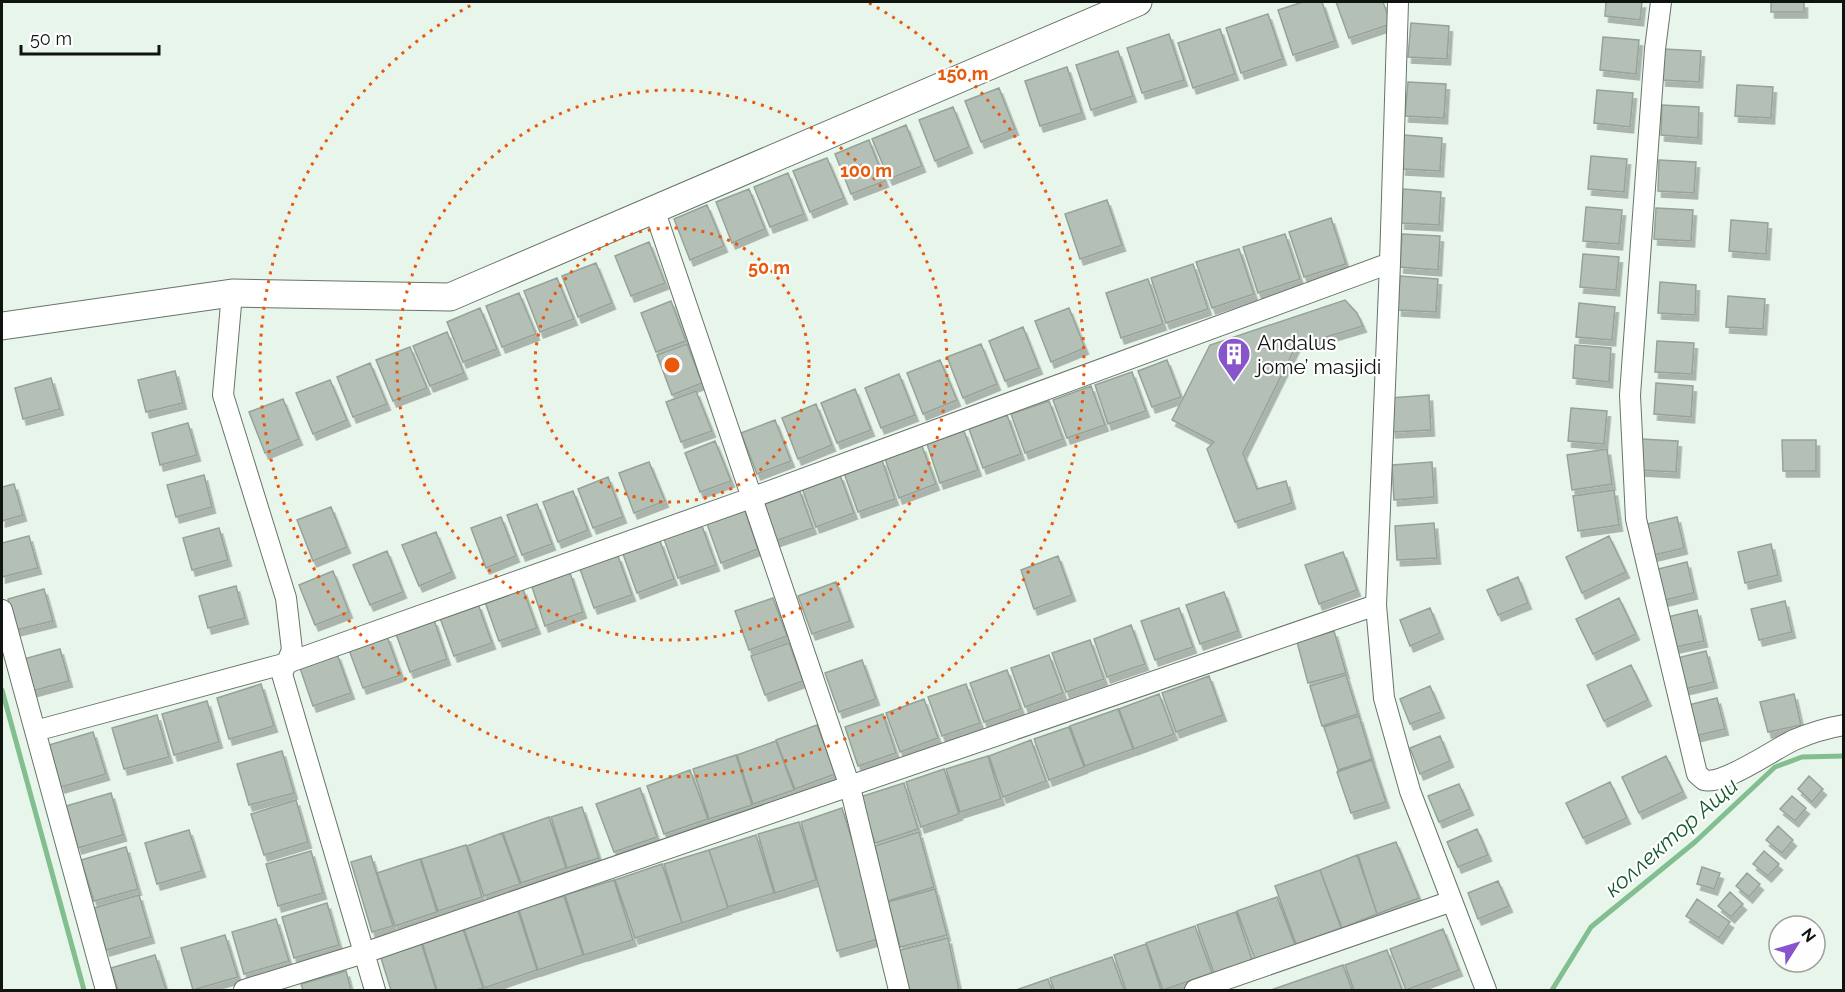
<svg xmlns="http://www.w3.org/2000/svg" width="1845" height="992" viewBox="0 0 1845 992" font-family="Raleway,sans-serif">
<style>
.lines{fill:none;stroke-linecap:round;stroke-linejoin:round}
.stream{stroke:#82be8f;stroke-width:5}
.building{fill:#b4c0b6;stroke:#96a398;stroke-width:1.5;filter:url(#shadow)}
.street-casing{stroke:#68746a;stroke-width:22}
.secondary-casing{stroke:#68746a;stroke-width:29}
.street{stroke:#fff;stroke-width:20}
.secondary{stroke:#fff;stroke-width:27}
.ring{fill:none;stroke:#e8590c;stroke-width:3;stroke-dasharray:3 6}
.labels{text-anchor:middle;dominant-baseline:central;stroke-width:4.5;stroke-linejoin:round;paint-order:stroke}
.poi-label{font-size:21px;fill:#101410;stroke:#fefefe;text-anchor:start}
.water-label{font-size:22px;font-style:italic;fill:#14572b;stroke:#fefefe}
.centre{fill:#e8590c;stroke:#fefefe;stroke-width:3}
.ring-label{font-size:18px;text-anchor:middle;font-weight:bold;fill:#e8590c;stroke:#fefefe;stroke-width:4.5;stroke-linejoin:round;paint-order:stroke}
</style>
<defs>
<filter id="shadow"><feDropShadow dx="3.5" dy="6" stdDeviation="0" flood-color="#0004"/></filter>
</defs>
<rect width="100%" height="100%" fill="#e8f5ea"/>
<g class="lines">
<path class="stream" d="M2,690l82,300
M1552,990l39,-63 104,-85 80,-75 27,-10 42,-1"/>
</g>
<path class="building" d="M1303,2h19l13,39 -42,14 -15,-45z
M1336,2h47l8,22 -42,14z
M1606,2h36l-2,18 -35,-4z
M1771,2h33v10h-33z
M1268,14l15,45 -42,14 -15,-45z
M1411,23l38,3 -2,33 -39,-2z
M1220,29l15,45 -42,14 -15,-45z
M1169,34l15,46 -42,13 -15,-45z
M1603,37l36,3 -3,34 -36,-4z
M1664,49l37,2 -2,31 -37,-2z
M1118,51l15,45 -42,14 -15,-45z
M1067,67l15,46 -42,13 -15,-45z
M1408,82l38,2 -2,34 -39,-2z
M1737,85l36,2 -2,31 -36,-2z
M999,88l16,41 -34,13 -16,-41z
M1597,90l36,3 -3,34 -36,-4z
M1662,105l37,2 -1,31 -37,-3z
M953,107l16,40 -34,14 -16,-41z
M906,125l16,41 -33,13 -17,-40z
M1404,135l38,3 -2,33 -38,-2z
M869,140l16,41 -34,13 -16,-40z
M1591,156l36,3 -3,33 -36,-3z
M827,158l17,40 -34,14 -17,-41z
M1659,160l37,2 -2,31 -36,-2z
M788,173l16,41 -34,13 -16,-40z
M749,189l16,40 -33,14 -16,-41z
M1403,189l38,3 -2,33 -38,-2z
M1107,200l15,45 -42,14 -15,-45z
M707,205l17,41 -34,14 -16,-41z
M1586,207l36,3 -3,34 -36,-3z
M1656,208l37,2 -2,31 -37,-2z
M1331,218l15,46 -42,13 -15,-45z
M1731,220l37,3 -2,31 -37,-3z
M1285,234l15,45 -42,14 -15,-46z
M1402,234l38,2 -2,34 -38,-3z
M649,242l16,41 -34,13 -16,-40z
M1239,249l15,45 -42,14 -16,-46z
M1583,254l36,3 -3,33 -36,-3z
M596,263l16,40 -34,14 -16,-41z
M1193,264l15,45 -42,14 -15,-45z
M1400,276l38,3 -2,33 -38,-2z
M557,278l17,41 -34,13 -16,-41z
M1148,279l15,45 -42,14 -15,-45z
M1660,282l36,3 -1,30 -37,-2z
M519,293l17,41 -34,13 -16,-41z
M1728,296l37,3 -2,30 -37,-2z
M1345,300l12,13 6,13 -67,20 -53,107 14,36 29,-8 6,22 -57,19 -28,-73 7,-7 -42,-22 38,-75z
M671,301l15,40 -30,11 -15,-39z
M1579,303l36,4 -3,33 -36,-3z
M480,308l17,41 -34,13 -16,-40z
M1069,308l16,40 -34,14 -16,-41z
M1023,327l16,41 -34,13 -16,-40z
M447,332l17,41 -34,13 -17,-40z
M1657,341l37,2 -2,31 -37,-2z
M687,344l15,39 -30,12 -15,-40z
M981,344l16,40 -34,14 -16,-41z
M1575,345l36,3 -2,34 -36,-4z
M410,347l17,41 -34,13 -17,-41z
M940,360l17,40 -34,14 -16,-41z
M1167,360l14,37 -29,10 -14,-36z
M370,363l17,41 -34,13 -16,-40z
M175,371l8,32 -37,9 -8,-32z
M1132,372l14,39 -38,13 -13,-39z
M899,374l16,41 -34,13 -16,-40z
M51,378l9,31 -37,10 -8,-31z
M330,380l17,40 -34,14 -17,-41z
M1656,383l37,3 -2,31 -37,-3z
M1091,386l14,39 -38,13 -14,-38z
M855,389l16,41 -34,13 -16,-40z
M696,391l16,40 -31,11 -15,-40z
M1429,395l2,35 -39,2 -2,-34z
M283,399l16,40 -34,14 -16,-41z
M1049,401l14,38 -38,14 -14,-39z
M816,404l16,41 -34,14 -16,-41z
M1571,408l36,3 -3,33 -36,-3z
M1007,415l14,39 -38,14 -14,-39z
M775,420l16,41 -34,13 -16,-41z
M188,423l9,32 -37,10 -8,-32z
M964,431l14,39 -38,13 -13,-39z
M1641,439l37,2 -2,31 -37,-2z
M1782,440h34v31h-33z
M715,441l16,40 -31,11 -15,-39z
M922,446l14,38 -37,14 -14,-39z
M1607,449l5,35 -40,6 -5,-35z
M882,460l13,39 -37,13 -14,-39z
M649,462l16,39 -31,12 -15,-40z
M1432,462l2,35 -40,3 -2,-35z
M204,475l8,32 -36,10 -9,-32z
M840,475l14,38 -38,14 -14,-39z
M608,477l15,40 -30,11 -15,-39z
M14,484l9,31 -21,6v-34z
M799,489l14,39 -38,13 -14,-39z
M1614,490l5,35 -41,6 -5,-35z
M573,491l15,39 -30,12 -15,-40z
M537,504l15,40 -30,11 -15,-40z
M331,507l16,40 -34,14 -16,-41z
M745,511l13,38 -37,14 -14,-39z
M501,517l15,39 -30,12 -15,-40z
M1677,517l7,31 -34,8 -7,-31z
M1434,523l3,35 -40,2 -2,-34z
M702,526l14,39 -38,13 -14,-39z
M219,528l9,32 -36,10 -9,-32z
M436,532l16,40 -33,14 -17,-41z
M29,536l9,32 -36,9v-34z
M1609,536l17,36 -44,21 -16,-36z
M660,541l14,38 -37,14 -14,-39z
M1771,544l7,31 -33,8 -7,-31z
M387,551l16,41 -33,13 -17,-40z
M1343,552l14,38 -38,14 -14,-39z
M618,556l14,39 -38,13 -14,-39z
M1058,556l14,39 -38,14 -13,-39z
M1687,562l7,31 -33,8 -7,-31z
M333,571l16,41 -34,13 -16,-40z
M570,573l13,39 -38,14 -13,-39z
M1518,577l10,26 -30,12 -11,-25z
M836,582l14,39 -38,13 -14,-38z
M236,586l9,32 -37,10 -9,-32z
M44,589l9,32 -37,9 -8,-31z
M523,589l14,39 -38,13 -14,-39z
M1224,592l14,39 -38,13 -14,-39z
M773,598l14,38 -38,14 -14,-39z
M1619,598l17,36 -43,20 -17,-35z
M1785,601l7,31 -33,8 -8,-31z
M478,604l14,39 -38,13 -14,-38z
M1179,608l14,39 -38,13 -14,-39z
M1430,608l10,25 -30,13 -10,-26z
M1697,610l7,31 -33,7 -8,-30z
M434,620l13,39 -37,13 -14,-38z
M1131,625l14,39 -38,13 -13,-38z
M1334,631l12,42 -38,10 -11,-41z
M387,636l14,39 -38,13 -14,-38z
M1090,640l14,39 -38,13 -14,-39z
M789,643l14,38 -38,14 -14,-39z
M60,649l9,32 -37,10 -8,-32z
M1706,651l8,31 -34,8 -7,-31z
M337,654l14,39 -38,13 -13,-38z
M1049,655l14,38 -38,14 -14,-39z
M862,660l14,39 -37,13 -14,-39z
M1631,665l17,35 -44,21 -17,-36z
M1007,670l14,39 -37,13 -14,-39z
M1346,675l12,39 -36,12 -12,-40z
M1209,676l14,39 -47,17 -14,-39z
M261,684l13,42 -45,13 -12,-41z
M966,684l14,39 -38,13 -14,-39z
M1430,686l11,26 -31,12 -10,-25z
M1159,694l15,40 -40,15 -15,-40z
M1794,694l7,31 -33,7 -8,-30z
M1717,698l8,31 -34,8 -7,-31z
M924,699l14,39 -38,14 -14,-39z
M207,701l12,41 -45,13 -12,-41z
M1118,709l15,40 -48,17 -15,-40z
M883,714l13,39 -38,13 -13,-39z
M157,715l12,42 -45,12 -12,-41z
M1359,716l13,43 -34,11 -14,-43z
M817,725l18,49 -40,15 -19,-49z
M1069,727l15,40 -35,13 -15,-41z
M93,732l13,42 -45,13 -12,-42z
M1440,736l10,25 -30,13 -10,-26z
M1031,740l15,41 -43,16 -14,-41z
M776,741l18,49 -41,14 -16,-49z
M282,751l12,42 -45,12 -12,-41z
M736,755l16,50 -43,14 -16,-50z
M988,756l13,43 -41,13 -14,-43z
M1666,756l17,36 -44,21 -17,-36z
M1372,760l14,42 -35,11 -14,-41z
M944,769l15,45 -38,13 -15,-45z
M690,770l18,49 -44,15 -17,-48z
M1809,776l14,13 -11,13 -14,-13z
M1610,782l17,36 -44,20 -17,-35z
M904,783l14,46 -43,14 -15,-46z
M1459,784l11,25 -31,13 -11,-26z
M640,788l17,49 -43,15 -18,-48z
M111,793l12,42 -45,13 -12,-42z
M1792,796l14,12 -11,13 -15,-12z
M296,800l12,42 -44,13 -13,-41z
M582,807l17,51 -32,10 -16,-51z
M842,808l40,130 -45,13 -36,-129z
M549,817l17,51 -45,15 -18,-50z
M799,822l17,58 -41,13 -17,-59z
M1778,826l15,14 -11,13 -16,-13z
M1477,829l11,26 -30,12 -11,-25z
M189,830l13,41 -45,13 -12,-41z
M919,832l15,55 -47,14 -12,-55z
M502,833l18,51 -36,12 -17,-50z
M756,835l18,58 -46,14 -19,-57z
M1396,842l23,56 -42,16 -19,-59z
M466,845l16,52 -44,14 -17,-52z
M126,847l12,42 -44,12 -13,-41z
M709,850l19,58 -46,15 -18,-59z
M311,851l12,42 -45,13 -12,-42z
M1764,851l15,13 -11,12 -15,-12z
M1357,855l20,59 -35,14 -22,-58z
M371,856l22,70 -21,6 -21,-70z
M420,859l17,53 -42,14 -18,-53z
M662,864l20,59 -47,15 -20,-58z
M1702,867l18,6 -6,16 -17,-5z
M1320,870l21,58 -45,16 -21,-58z
M1747,873l13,11 -11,13 -13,-11z
M614,880l19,60 -49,15 -19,-60z
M1498,881l11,25 -31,13 -10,-26z
M935,889l12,46 -47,12 -12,-45z
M1730,892l13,12 -12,13 -13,-11z
M139,895l12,42 -45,13 -12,-42z
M564,896l19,59 -45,15 -19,-60z
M1277,897l18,48 -40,14 -18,-48z
M1697,899l33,23 -11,16 -33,-22z
M327,903l12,42 -45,13 -12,-41z
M518,911l19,59 -53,18 -20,-59z
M1236,912l16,48 -38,13 -17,-48z
M276,919l13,42 -45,13 -12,-42z
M1195,926l17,47 -49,17 -17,-47z
M463,929l20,59 -7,2h-39l-15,-48z
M1443,929l16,41 -53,20 -16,-41z
M225,935l13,42 -45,13 -12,-42z
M948,938l11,52h-55l-7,-39z
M421,942l15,48h-45l-11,-35z
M1146,944l15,46h-35l-12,-35z
M1387,950l15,40h-48l-9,-25z
M155,955l11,35h-48l-7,-22z
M1112,957l12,33h-70l-4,-12z
M1343,965l9,25h-81z
M346,971l5,19h-48l-2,-6z
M1048,979l4,11h-36z"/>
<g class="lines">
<g class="street-casing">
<path id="street" d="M1398,2l-8,261 -14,342 8,93 26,93 76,199
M1661,2l-6,47 -25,346 6,124 61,255c1,1 6,5 7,6 19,6 72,-32 90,-40 16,-7 32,-12 50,-15
M654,209l196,578 49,203
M232,293l-9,102 63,203 6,52 -10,24 93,316
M2,610l104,380
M35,731l252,-68 464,-165 639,-235
M244,990l120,-37 1012,-348
M1195,990l257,-89"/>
</g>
<g class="secondary-casing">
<path id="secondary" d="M2,326l230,-33 218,4 688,-295"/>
</g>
<use href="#street" class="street"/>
<use href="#secondary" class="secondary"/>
</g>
<g class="ring">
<circle cx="672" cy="365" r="137"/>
<circle cx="672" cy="365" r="275"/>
<path d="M869 3A412 412 0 1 1 475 3"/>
</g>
<defs>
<g id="building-pin" transform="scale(1.725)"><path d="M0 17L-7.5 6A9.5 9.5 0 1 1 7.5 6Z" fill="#8754cc" stroke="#fefefe"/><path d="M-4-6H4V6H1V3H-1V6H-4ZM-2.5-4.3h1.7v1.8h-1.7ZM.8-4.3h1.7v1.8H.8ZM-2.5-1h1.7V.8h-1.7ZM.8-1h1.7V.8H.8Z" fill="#fff"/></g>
</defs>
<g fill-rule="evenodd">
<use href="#building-pin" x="1234" y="354"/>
</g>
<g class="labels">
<g class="poi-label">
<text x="1257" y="342">Andalus<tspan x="1257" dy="24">jome’ masjidi</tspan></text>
</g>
<g class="water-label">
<text transform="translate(1671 837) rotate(-41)">коллектор Ащи</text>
</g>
</g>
<circle cx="672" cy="365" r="9" class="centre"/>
<g class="ring-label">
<text x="963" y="80">150 m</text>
<text x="866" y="177">100 m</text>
<text x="769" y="274">50 m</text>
</g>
<rect width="1845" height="992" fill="none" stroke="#101410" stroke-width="6"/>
<g transform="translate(1797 944) rotate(53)"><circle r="28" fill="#fefefe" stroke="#9fa09f" stroke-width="1.5"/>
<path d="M0-4.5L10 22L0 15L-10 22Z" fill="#8754cc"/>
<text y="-9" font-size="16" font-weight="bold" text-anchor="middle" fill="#101410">N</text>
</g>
<path d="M21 45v9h138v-9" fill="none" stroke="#101410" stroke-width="3"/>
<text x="30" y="45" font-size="18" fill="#101410" stroke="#fefefe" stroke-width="4.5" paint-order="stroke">50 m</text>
</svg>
